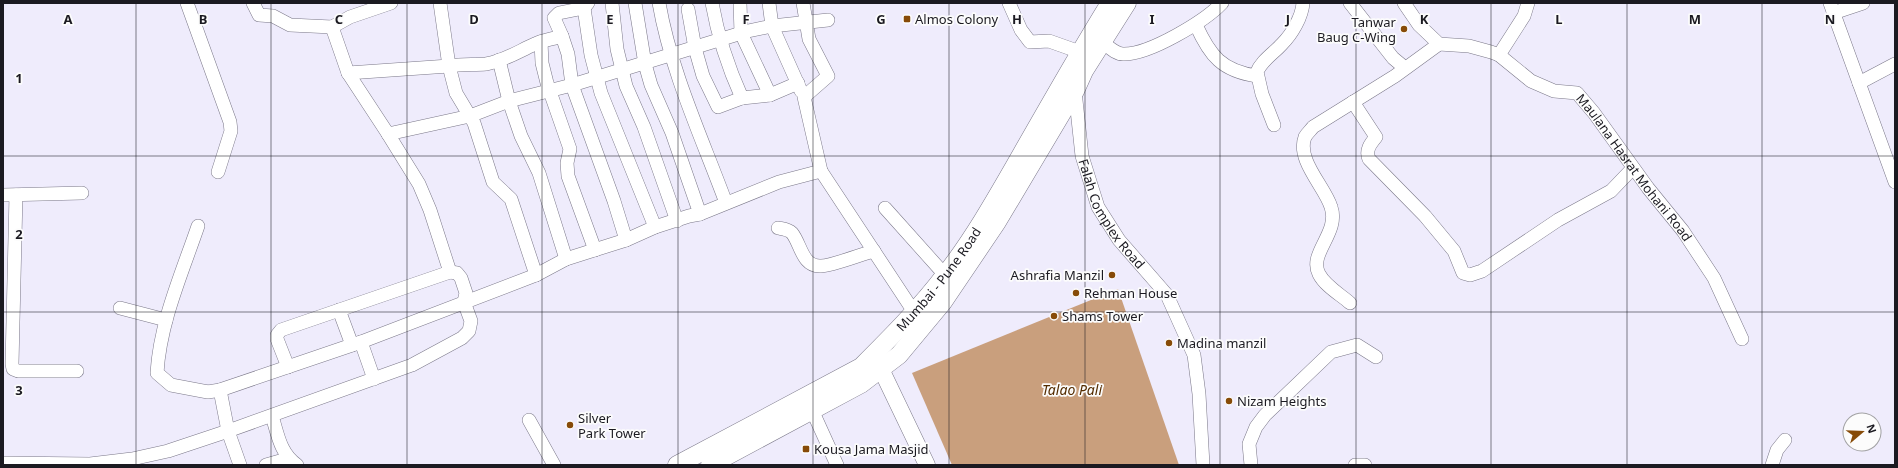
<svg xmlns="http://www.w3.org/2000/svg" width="1898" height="468" viewBox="0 0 1898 468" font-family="'Noto Sans',sans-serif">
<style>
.water{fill:#c99f7d}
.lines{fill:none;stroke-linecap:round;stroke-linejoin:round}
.minor-casing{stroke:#7b7889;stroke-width:14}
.tertiary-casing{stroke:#7b7889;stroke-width:17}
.secondary-casing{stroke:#7b7889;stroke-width:19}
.minor{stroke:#fff;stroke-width:13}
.tertiary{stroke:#fff;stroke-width:16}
.secondary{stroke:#fff;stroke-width:18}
.grid{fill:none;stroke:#1b1a21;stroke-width:1;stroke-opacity:0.55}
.poi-dot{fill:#874b08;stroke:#fcfcfc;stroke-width:1.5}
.labels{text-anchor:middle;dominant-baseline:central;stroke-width:3.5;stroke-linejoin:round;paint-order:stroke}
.poi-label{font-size:13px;fill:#1b1a21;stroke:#fcfcfc;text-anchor:start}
.street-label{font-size:13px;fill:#1b1a21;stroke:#fcfcfc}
.water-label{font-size:14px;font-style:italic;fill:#542c00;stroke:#fcfcfc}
.grid-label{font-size:13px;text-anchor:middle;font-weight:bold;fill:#1b1a21;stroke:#fcfcfc;stroke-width:3.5;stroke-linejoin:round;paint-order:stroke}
</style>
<rect width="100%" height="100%" fill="#efecfc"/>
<path class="water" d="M1118,289l61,176h-227l-40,-92z"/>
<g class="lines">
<g class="minor-casing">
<g id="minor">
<path d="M187,3l43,119 1,9 -13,41"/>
<path d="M253,3l6,12 14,1 17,9 42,2"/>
<path d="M391,3l-41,14 -18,10 16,46 40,61 82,-18 39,-15 63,-16 176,-54 24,-5 56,-6"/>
<path d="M440,3l9,63 7,27 18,30 19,59 18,17 25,76"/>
<path d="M612,3l5,46 9,37 18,41 33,94"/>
<path d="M635,3l10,61 6,21 21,48 28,81"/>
<path d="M659,3c12,69 43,135 67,200"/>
<path d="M712,3c6,34 16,64 30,95"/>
<path d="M740,3l1,30 29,62"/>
<path d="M769,3l3,23 29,65"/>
<path d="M803,3l6,36 19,37 -24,21 17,74"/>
<path d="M1009,3l12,27 9,12 19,-1 31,11"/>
<path d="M1350,3l43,55 12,10"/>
<path id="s1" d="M1404,3l15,22 20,19 30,2 22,6 8,3 32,26 23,10 23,2 17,20 54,75 35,43 31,47 28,61"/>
<path d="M1830,3l65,179"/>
<path d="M584,8l7,47 10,38 54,134"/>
<path d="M688,9l7,39 8,28 15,31 24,-9 28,-3 28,-12"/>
<path d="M1833,13l30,-10"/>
<path d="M1196,25c14,31 26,46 61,51"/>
<path d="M562,36l6,18 4,31 42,116 12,39"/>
<path d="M541,42l1,21 5,20 23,66 -3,14 1,13 27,74"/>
<path d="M1102,42c6,4 13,12 21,12 26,1 82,-33 99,-51"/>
<path d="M1499,55l25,-39 4,-13"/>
<path d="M499,60l10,41 12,35 18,37 27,86"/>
<path d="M348,73l101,-7c13,-2 25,-1 37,-2 18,-3 33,-13 49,-20 8,-4 18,-5 27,-8l-8,-18 5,-5 25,-5 4,-5"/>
<path d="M1859,83l36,-19"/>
<path id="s2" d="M1075,91l7,65 16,51 21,33 48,55 27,60 5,39 4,71"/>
<path d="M1353,102l23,35c-5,6 -11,13 -7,22l56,57 29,35 9,22 7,2 12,-4 76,-51 53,-29 22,-23"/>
<path d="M1274,125l-12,-31 -5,-22c4,-11 17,-19 25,-28 10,-10 20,-27 21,-41"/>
<path d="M3,195l79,-2"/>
<path d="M16,195l-4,169 1,5 5,2h59"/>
<path d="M885,208l60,67"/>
<path d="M198,226c-16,47 -38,96 -41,147l14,12 37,7 12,-2 141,-48 175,-67 30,-16 60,-19 29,-13 34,-11 11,-2 79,-32 42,-11 97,147"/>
<path d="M778,228c5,1 10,1 14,5 9,11 10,34 29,33 11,0 41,-12 53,-15"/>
<path d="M1350,303c-9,-8 -25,-17 -31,-29 -11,-21 21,-41 12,-67 -6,-20 -35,-47 -26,-70 2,-4 6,-7 8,-10l82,-51 44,-32"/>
<path d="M120,308l46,12"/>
<path d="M339,310l13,35"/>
<path d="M361,342l13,37"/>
<path d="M288,367l-11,-28v-4l4,-5 169,-58 -20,-62 -11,-26 -31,-50"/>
<path d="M220,390l8,41 12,34"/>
<path d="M812,410l25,55"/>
<path d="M272,416c6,19 8,37 25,49"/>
<path d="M529,420l25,45"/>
<path d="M3,463l87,1 42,-5 36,-8 60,-20 184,-66 50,-27 7,-7 2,-10 -7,-19 2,-9 -5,-15 -4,-5 -7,-1"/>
<path d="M266,465l21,-6"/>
<path d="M1251,465l-2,-21 7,-17 9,-12 66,-63 26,-7 19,12"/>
<path d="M1355,465h10"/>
<path d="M1772,465l5,-15 8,-10"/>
</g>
</g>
<g class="tertiary-casing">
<path id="tertiary" d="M878,358l3,11 46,96"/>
</g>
<g class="secondary-casing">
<g id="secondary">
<path id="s3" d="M677,465l184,-98c29,-29 59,-59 84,-92 29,-37 53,-80 76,-120 29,-51 58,-102 89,-152"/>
<path d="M710,465l151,-81 38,-29 44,-53 54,-80 78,-131 9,-20 43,-68"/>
</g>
</g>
<use href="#minor" class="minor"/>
<use href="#tertiary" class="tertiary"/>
<use href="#secondary" class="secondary"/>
</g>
<path class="grid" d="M136,3v462M271,3v462M407,3v462M542,3v462M678,3v462M813,3v462M949,3v462M1085,3v462M1220,3v462M1356,3v462M1491,3v462M1627,3v462M1762,3v462M3,156h1892M3,312h1892"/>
<g class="poi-dot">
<rect x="903" y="15" width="8" height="8" rx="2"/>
<circle cx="1404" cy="29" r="4"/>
<circle cx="1112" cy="275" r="4"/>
<circle cx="1076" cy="293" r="4"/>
<circle cx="1054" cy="316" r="4"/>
<circle cx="1169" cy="343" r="4"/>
<circle cx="1229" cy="401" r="4"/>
<circle cx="570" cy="425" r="4"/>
<rect x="802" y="445" width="8" height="8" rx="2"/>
</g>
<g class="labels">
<g class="poi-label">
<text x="915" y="19">Almos Colony</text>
<text x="1396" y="22" text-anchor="end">Tanwar<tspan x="1396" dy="15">Baug C-Wing</tspan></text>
<text x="1104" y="275" text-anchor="end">Ashrafia Manzil</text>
<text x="1084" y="293">Rehman House</text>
<text x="1062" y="316">Shams Tower</text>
<text x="1177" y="343">Madina manzil</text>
<text x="1237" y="401">Nizam Heights</text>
<text x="578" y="418">Silver<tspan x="578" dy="15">Park Tower</tspan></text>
<text x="814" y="449">Kousa Jama Masjid</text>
</g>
<g class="street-label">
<text stroke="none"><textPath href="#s1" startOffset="299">Maulana Hasrat Mohani Road</textPath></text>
<text stroke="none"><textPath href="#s2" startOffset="131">Falah Complex Road</textPath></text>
<text stroke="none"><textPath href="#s3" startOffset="326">Mumbai - Pune Road</textPath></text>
</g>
<g class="water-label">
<text x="1072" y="389">Talao Pali</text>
</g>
</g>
<g class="grid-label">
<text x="68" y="24">A</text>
<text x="203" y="24">B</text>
<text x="339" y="24">C</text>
<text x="474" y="24">D</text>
<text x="610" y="24">E</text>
<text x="746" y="24">F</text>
<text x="881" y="24">G</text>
<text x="1017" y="24">H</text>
<text x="1152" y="24">I</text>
<text x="1288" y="24">J</text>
<text x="1424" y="24">K</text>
<text x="1559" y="24">L</text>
<text x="1695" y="24">M</text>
<text x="1830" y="24">N</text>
<text x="19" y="83">1</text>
<text x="19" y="239">2</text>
<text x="19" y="395">3</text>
</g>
<rect width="1898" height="468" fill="none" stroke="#1b1a21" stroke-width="8"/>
<g transform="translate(1862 432) rotate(71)"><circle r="19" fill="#fcfcfc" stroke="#a2a2a4"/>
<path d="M0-3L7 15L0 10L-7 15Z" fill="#874b08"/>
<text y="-6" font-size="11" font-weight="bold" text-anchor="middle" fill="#1b1a21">N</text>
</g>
</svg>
